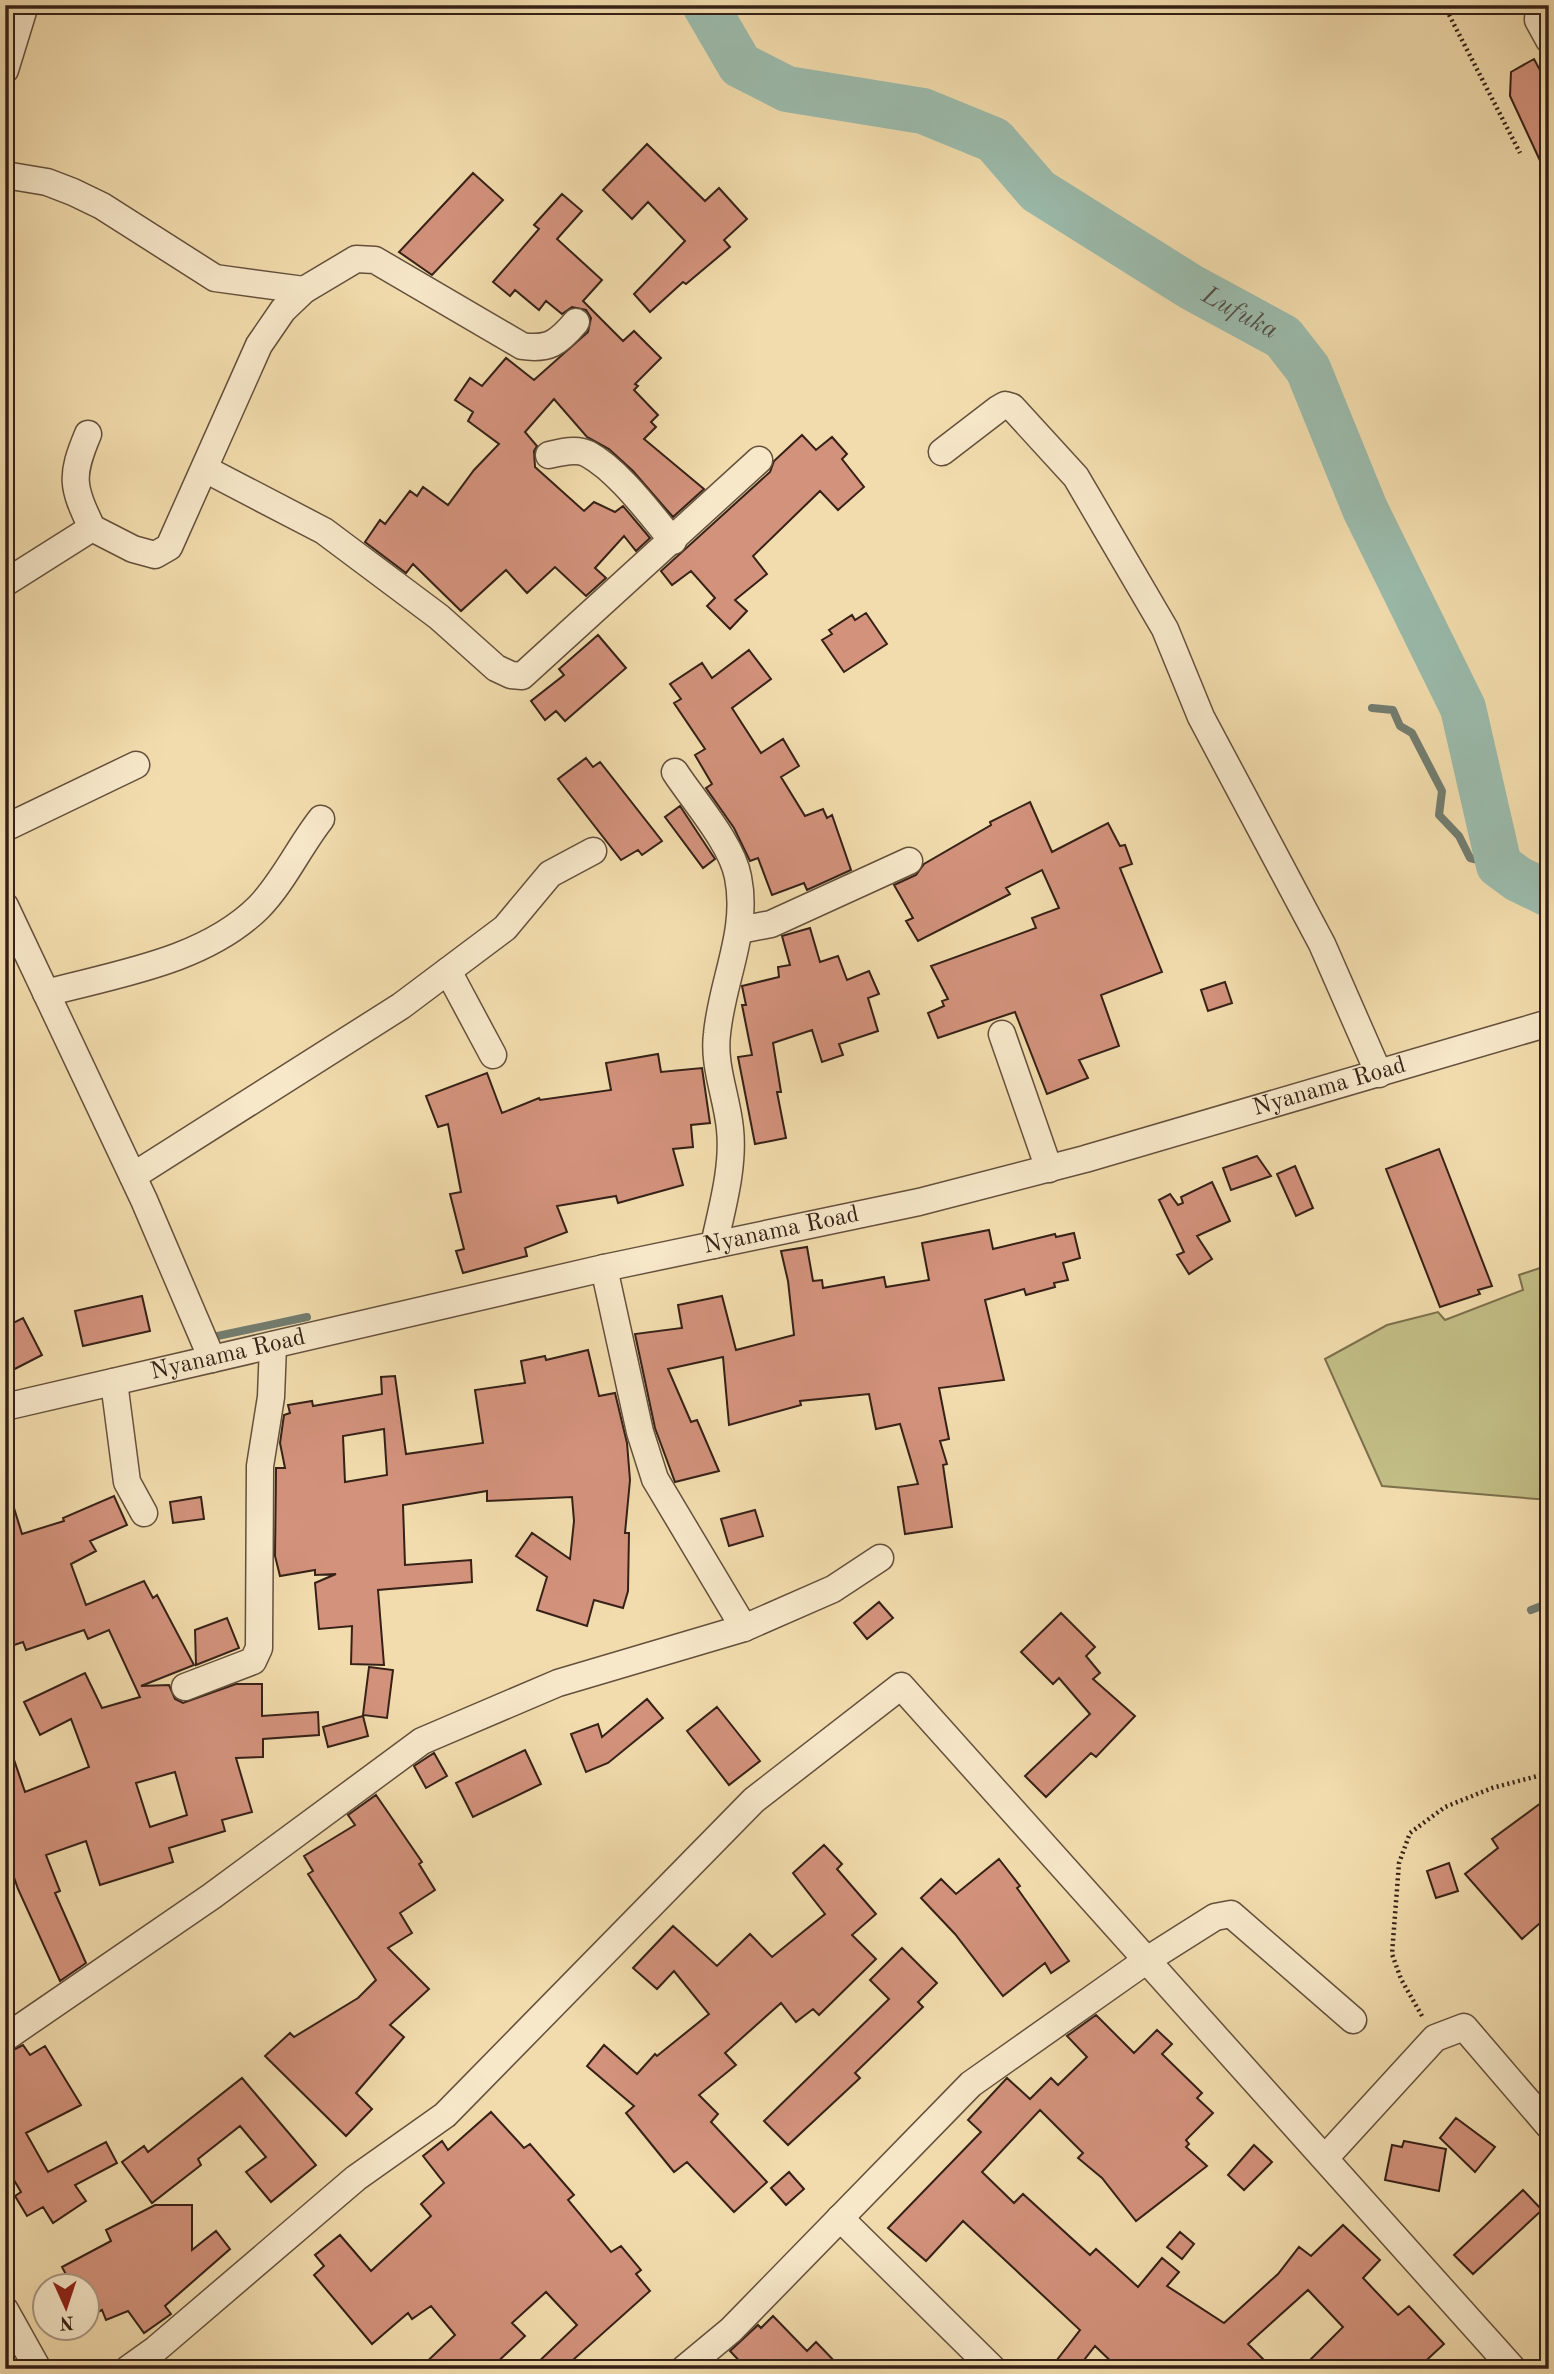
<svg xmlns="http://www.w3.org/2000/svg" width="1554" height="2374" viewBox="0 0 1554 2374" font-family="'Old Standard TT',serif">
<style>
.green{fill:#c2be85;stroke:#7c704e;stroke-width:2}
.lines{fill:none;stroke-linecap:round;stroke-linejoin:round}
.stream{stroke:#727d70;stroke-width:8}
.river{stroke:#9bbbac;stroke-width:46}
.building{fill:#d3927c;stroke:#352117;stroke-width:2;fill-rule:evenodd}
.minor-casing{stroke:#64503c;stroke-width:29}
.path{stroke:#352117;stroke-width:4.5;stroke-dasharray:2 3.5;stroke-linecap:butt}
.minor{stroke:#f7e8ca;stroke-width:26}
.labels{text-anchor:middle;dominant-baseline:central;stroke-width:5;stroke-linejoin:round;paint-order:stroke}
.street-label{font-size:24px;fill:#352117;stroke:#f7e8ca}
.water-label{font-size:26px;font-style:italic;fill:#544f44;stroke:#f7e8ca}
</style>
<rect width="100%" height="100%" fill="#f2dcad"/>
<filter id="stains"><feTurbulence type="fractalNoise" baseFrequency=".00286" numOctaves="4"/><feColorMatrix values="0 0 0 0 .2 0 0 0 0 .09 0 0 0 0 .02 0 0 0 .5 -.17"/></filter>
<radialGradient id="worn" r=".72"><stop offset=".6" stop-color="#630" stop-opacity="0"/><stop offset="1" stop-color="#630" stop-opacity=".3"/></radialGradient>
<path class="green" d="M1549,1265v235l-167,-14 -57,-127 62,-34 51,-13 7,8 78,-30 -4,-15z"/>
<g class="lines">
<path class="stream" d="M1372,708l21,2 7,16 12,7 30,58 -3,24 20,21 11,22 29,7
M208,1338l99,-21
M1531,1610l18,-7"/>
<path class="river" id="s1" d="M705,5l35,60 47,24 136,22 71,29 44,51 153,96 92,50 25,32 57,140 98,199 36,157 19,14 31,15"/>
</g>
<path class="building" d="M1534,59l8,15 7,-5v111l-39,-84 1,-24z
M647,144l58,57 14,-13 28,31 -23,21 6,7 -44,37 -3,-2 -33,30 -16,-18 51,-53 -37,-39 -16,17 -29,-29z
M473,173l30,27 -71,75 -33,-23z
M562,194l20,17 -25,28 45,41 -19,21 40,40 11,-10 27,27 -26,26 3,2 -4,4 24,25 -7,7 5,5 -12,12 60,50 -31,28 -40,-46 -24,-22 -22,-12 -33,-38 -29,33 12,14 -3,5 1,16 49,44 10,-9 21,10 8,-6 27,32 -14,13 -12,-15 -29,32 11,10 -20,18 -31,-29 -28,26 -21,-23 -45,41 -48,-47 -7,9 -41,-31 15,-22 5,4 25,-33 7,5 6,-9 25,18 26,-35 25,-26 -31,-23 5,-9 -18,-12 15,-22 12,8 24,-28 28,22 54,-48 3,-14 -5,-8 -14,-3 -10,7 -16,-13 -7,9 -24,-20 -5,6 -17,-14 46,-53 -5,-4z
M802,435l14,15 16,-13 15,17 -5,5 22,28 -26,23 -18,-19 -67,65 14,18 -32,26 12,11 -17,18 -23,-23 8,-8 -24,-27 -19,14 -11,-14 109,-99 4,-11z
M866,613l21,31 -43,28 -22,-32 10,-6 -3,-4 23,-15 3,5z
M598,635l28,33 -61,53 -9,-10 -11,9 -14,-19 33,-26 -5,-6z
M749,650l22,29 -39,29 29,45 22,-14 16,27 -18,11 24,39 18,-7 4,9 5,-3 19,55 -44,20 -3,-7 -32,12 -14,-37 -8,3 -16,-33 -28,-40 6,-4 -17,-29 10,-6 -31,-46 7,-4 -11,-15 32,-21 10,15z
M586,758l7,9 7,-5 62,79 -20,14 -4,-5 -17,10 -63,-81z
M1030,802l22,50 56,-29 12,23 5,-1 7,19 -12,4 42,104 -61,23 18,51 -40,14 9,18 -41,16 -32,-82 -77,26 -10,-25 16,-7 -2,-5 6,-2 -17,-33 105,-38 -4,-10 27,-10 -17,-38 -36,18 4,6 -92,47 -12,-20 7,-3 -19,-33 22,-10 8,-11 67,-39 -1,-3z
M680,806l35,53 -12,9 -38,-51z
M810,928l10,34 18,-6 9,24 22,-9 10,23 -11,4 10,33 -39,13 4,11 -21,7 -10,-32 -39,13 8,49h-4l9,46 -31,6 -17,-87 14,-2 -10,-50h4l-4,-19 37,-9 -1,-10 12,-2 -8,-29z
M1225,982l7,21 -24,8 -7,-21z
M658,1054l3,18 41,-4 8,55 -19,2 2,22 -20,2 10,36 -65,18 -2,-7 -59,10 10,26 -42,16 2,8 -64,17 -7,-22 8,-2 -14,-55 11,-2 -13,-68 -10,3 -12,-31 61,-23 15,40 37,-15 1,2 71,-10 -5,-27z
M1439,1149l53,137 -14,4 2,4 -40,13 -54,-138z
M1257,1156l14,20 -40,14 -8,-22z
M1295,1166l18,42 -17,8 -19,-42z
M1212,1182l18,39 -33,15 15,23 -23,15 -12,-19 7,-3 -25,-52 11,-6 8,11 5,-2 -2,-6z
M989,1230l4,19 62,-15 1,3 18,-4 6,25 -17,5 5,17 -14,3 1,4 -29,8 -2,-6 -39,11 19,80 -65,8 10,51 -9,2 7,23 -4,1 9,62 -47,7 -7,-47 20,-3 -18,-60 -24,5 -7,-35 -69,7 1,4 -72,20 -6,-68 -55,12 23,53 6,-2 22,51 -44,11 -20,-54 -20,-94 47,-6 -4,-23 44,-9 14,54 58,-15 -6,-54 -7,-30 26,-4 6,34 9,-1 1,8 61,-11 2,10 43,-7 -7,-37z
M142,1296l8,35 -67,15 -8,-35z
M23,1318l19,37 -37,19v-47z
M588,1350l11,46 16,-3 12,50 3,37 -5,53h4l-1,58 -5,17 -29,-8 -7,26 -50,-16 10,-33 -31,-21 16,-23 38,26 4,-38 -2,-24 -85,4v-10l-84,14 2,60 66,-5 1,22 -94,8 6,75 -33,-1 1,-38 -33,3 -4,-46 21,-9 -21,1v-5l-35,6 -5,-20 1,-88h9l-5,-25 4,-28 6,-2 -2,-8 24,-4 1,5 69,-12 -1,-17 14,-1 11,78 77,-11 -8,-53 50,-7 -4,-22 24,-5 1,4zM384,1429l3,46 -42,7 -2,-46z
M10,1495l12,39 42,-13 -1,-3 51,-22 13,29 -37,16 6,10 -25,13 15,41 58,-24 9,17 4,-3 37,70 -53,21 28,-1 6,14 8,4 53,-19h26v32l56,-4 1,23 -56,4v18l-27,1 16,54 -30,8 3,11 -56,17 4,14 -73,23 -14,-44 -40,14 14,36 -5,2 31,70 -26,18 -42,-92 -13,-38v-106h4l16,47 64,-25 -18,-48 -31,16 -16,-33 61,-29 17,35 38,-11 -31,-67 -21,9 -4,-9 -58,20 -3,-8 -18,6v-152zM175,1772l12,43 -37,12 -14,-44z
M201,1497l3,22 -31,4 -3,-21z
M755,1510l8,26 -34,10 -8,-27z
M879,1602l14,16 -26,21 -13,-16z
M1061,1613l34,34 -9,9 14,17 -7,6 42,37 -39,41 -5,-4 -45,44 -21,-21 65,-62 -31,-36 -6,6 -32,-32z
M227,1618l12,30 -43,17 -1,-35z
M369,1667l24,3 -6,48 -24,-3z
M647,1699l16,19 -55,45 -22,9 -15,-38 27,-10 4,13z
M717,1707l43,54 -31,24 -42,-54z
M363,1716l5,20 -40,11 -5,-20z
M525,1750l16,34 -68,33 -17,-34z
M434,1753l13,23 -21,12 -12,-22z
M376,1795l46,67 -3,2 16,26 -35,23 12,20 -24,15 41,41 -39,36 14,12 -48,56 16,16 -26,27 -81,-80 25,-23 4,4 64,-39 18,-18 -68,-106 5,-3 -9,-15 51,-31 -7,-10z
M1549,1797v118l-27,24 -57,-65 33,-26 -6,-9z
M824,1845l18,19 -5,5 39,45 -24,21 24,24 -57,56 -6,-6 -17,13 -15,-19 -56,50 11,12 -37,30 19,19 -7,8 56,60 -33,30 -47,-50 -13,10 -48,-59 8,-7 -47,-40 17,-21 33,29 18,-20 2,2 52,-42 -35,-43 -17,18 -24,-21 40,-42 44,40 33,-32 22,23 53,-43 -32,-41z
M999,1859l21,27 -3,2 52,73 -18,12 -6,-10 -42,33 -48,-62 -34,-36 20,-19 15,15z
M1449,1863l9,28 -22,7 -9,-27z
M902,1948l35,35 -19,19 5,5 -68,66 5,5 -72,67 -24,-24 125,-122 -19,-19z
M1096,2015l38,38 23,-23 15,14 -10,10 40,39 -5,5 16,15 -27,27 3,4 -3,3 21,19 -71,55 -34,-43 -24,-20 5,-5 -43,-43 -58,62 32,31 9,-9 67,61 6,-6 42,38 24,-29 17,14 -12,14 57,37 54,-49 21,-27 12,9 32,-31 37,35 -17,18 35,37 11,-9 35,38 -27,25h-116l42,-42 -35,-37 -60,54 25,25h-154l-24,-23 -18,23h-27l30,-39 -117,-109 -37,40 -38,-33 93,-96 -13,-12 39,-42 23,21 21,-21 7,7 29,-28 -20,-21z
M23,2045l7,10 15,-9 36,59 -55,28 22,39 58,-30 11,21 -42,22 11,16 -33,22 -10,-16 -16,9 -12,-20 6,-4 -16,-27v-111z
M242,2078l74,87 -45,37 -25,-30 20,-15 -26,-31 -42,33 3,6 -49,38 -30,-41 22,-16 4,6z
M491,2112l33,36 6,-4 44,51 -6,5 43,52 10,-6 20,24 -5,4 14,17 -76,68 9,10h-52l46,-44 -31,-33 -34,31 13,13 -35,33h-71l36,-34 -24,-29 -19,13 -4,-6 -36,31 -58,-69 10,-9 -9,-11 25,-20 31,36 60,-55 -10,-12 23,-21 -21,-27 19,-15 6,9z
M1456,2118l39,29 -20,25 -35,-34z
M1404,2141l42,8 -7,42 -54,-11 7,-35 10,2z
M1254,2145l18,17 -28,28 -16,-15z
M789,2172l15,17 -18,16 -15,-17z
M1523,2190l19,20 -69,64 -19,-19z
M155,2205h37v45l24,-19 14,18 -65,57 6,8 -27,19 -16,-22 -22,9 -4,-10 -14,7v-31h-16l-10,-19 49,-26 -5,-11z
M1180,2232l14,12 -12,15 -15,-12z
M773,2316l34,35 9,-9 26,27h-95l-17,-18 28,-26 3,3z"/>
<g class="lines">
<g class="minor-casing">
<g id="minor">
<path d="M1539,5l-1,15 11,20"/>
<path d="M5,70l20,-65"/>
<path d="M5,175l42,7 26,10 29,14 113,72 89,12"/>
<path d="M88,434c-18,43 -16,52 4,94l41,21 22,6 14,-8 90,-202 24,-35 21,-20 52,-31 19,1 147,86c27,4 36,-3 54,-24"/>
<path d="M942,452l56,-43 7,-4 7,2 64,70 89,152 36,88 121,227 57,130"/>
<path d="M549,455c12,-3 28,-7 39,-1 31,17 62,60 85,87"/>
<path d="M205,469l119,62 115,86 57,51 15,7 11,1 237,-216"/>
<path d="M5,583l87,-55"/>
<path d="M675,772c19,29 57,72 63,105 11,54 -16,103 -21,157 -4,32 10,63 13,95 4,38 -8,79 -16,116"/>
<path d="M5,828l131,-63"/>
<path d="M5,906l139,294 68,159"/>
<path d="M740,930l31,-6 138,-63"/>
<path d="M448,971l45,84"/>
<path d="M46,993c71,-19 159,-32 213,-86 25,-26 40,-60 62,-88"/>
<path d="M1002,1034l47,135"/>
<path d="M133,1176l268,-170 104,-78 45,-54 43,-23"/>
<path d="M604,1268l36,164 15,47 89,149"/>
<path d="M114,1382l13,100 17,31"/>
<path id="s2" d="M5,1407l599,-139 315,-66 166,-43 464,-136"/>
<path d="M185,1687l68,-26 6,-13 1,-182 11,-69 2,-52"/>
<path d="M5,2038l207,-142 210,-155 136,-58 186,-55 89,-39 47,-31"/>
<path d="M1326,2157l109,-119 29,-11 85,99"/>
<path d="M840,2218l153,151"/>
<path d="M5,2310l33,59"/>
<path d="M128,2369l28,-20 200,-171 89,-63 309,-315 147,-114 612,683"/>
<path d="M684,2369l47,-39 240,-246 176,-124 68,-43 16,-3 122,106"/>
</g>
</g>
<path class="path" d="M1444,5l76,148
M1422,2016l-21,-37 -9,-25 7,-91 11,-30 35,-26 47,-19 57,-15"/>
<use href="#minor" class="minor"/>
</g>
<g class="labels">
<g class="street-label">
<text stroke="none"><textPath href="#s2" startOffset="1363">Nyanama Road</textPath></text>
<text stroke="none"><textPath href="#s2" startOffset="796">Nyanama Road</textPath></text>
<text stroke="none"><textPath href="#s2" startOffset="229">Nyanama Road</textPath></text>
</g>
<g class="water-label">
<text stroke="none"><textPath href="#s1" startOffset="640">Lufuka</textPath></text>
</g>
</g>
<rect width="1554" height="2374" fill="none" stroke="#f2dcad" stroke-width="28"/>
<rect x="7" y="7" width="1540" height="2360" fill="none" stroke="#352117" stroke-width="3.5"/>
<rect x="14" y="14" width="1526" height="2346" fill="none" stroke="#352117" stroke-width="2"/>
<g transform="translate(66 2307) rotate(177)"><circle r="33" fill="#f7e8ca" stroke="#a99882" stroke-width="2"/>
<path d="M0-5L12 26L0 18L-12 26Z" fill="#8f2418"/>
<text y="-10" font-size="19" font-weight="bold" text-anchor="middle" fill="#352117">N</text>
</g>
<rect width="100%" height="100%" filter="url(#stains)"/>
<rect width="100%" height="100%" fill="url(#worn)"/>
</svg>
